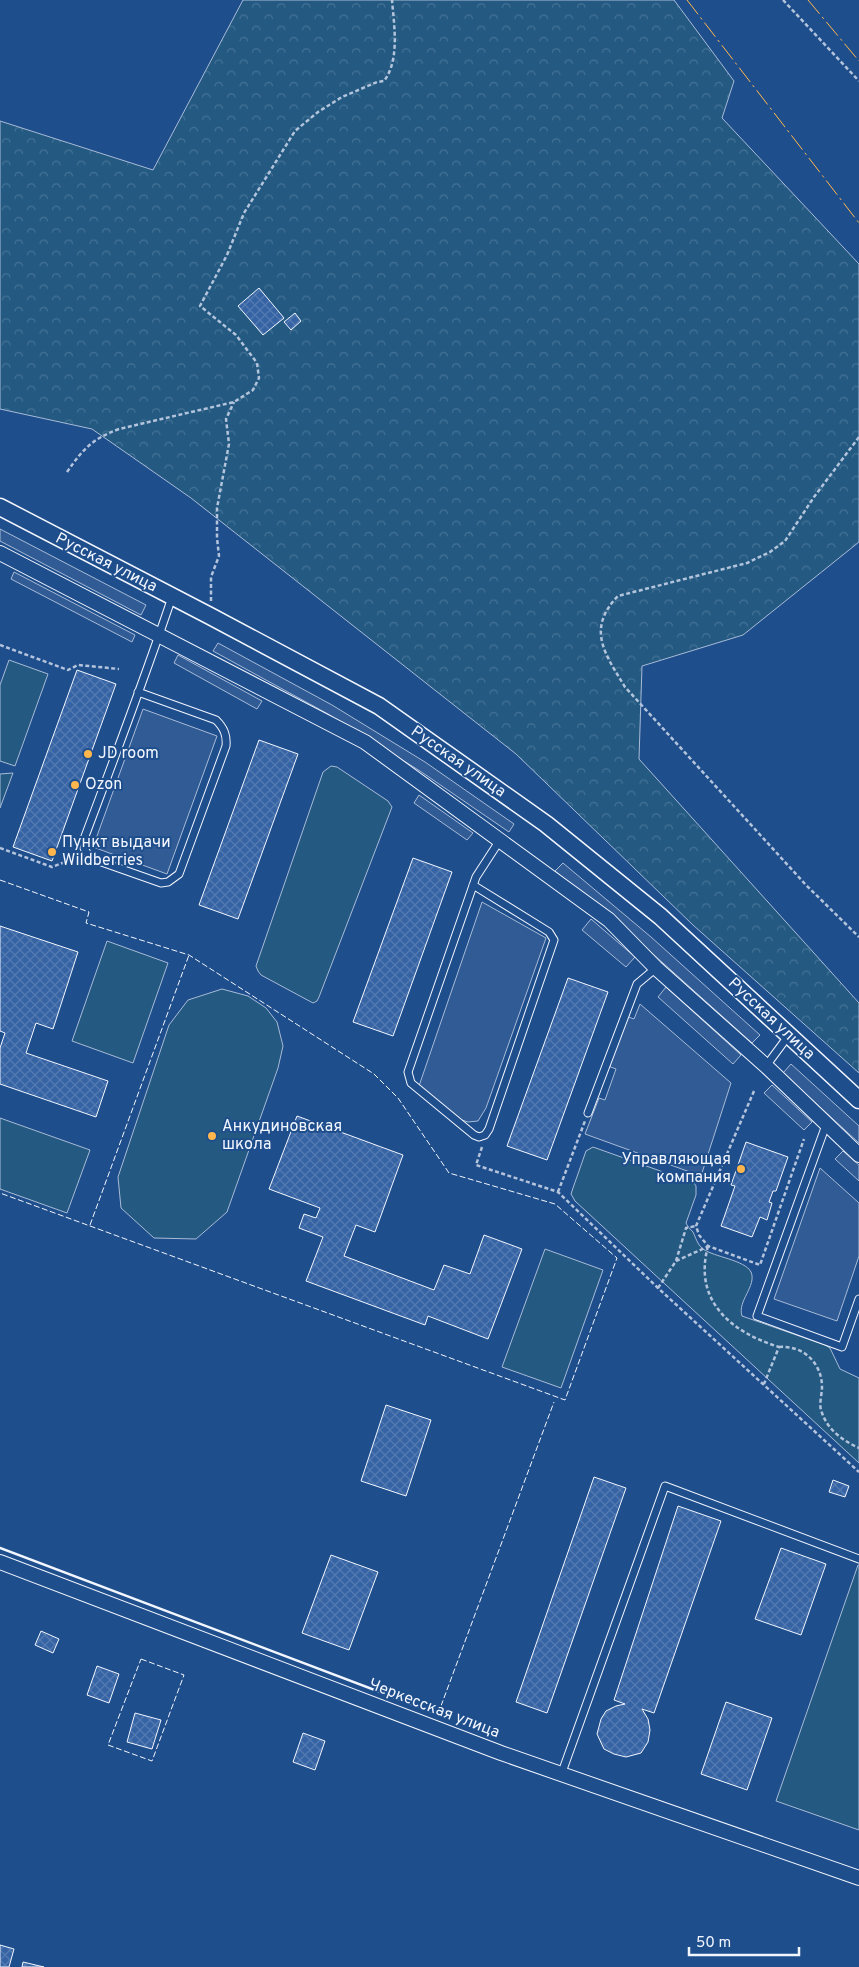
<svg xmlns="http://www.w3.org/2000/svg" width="859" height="1967" viewBox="0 0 859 1967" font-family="Overpass,sans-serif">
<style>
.forest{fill:url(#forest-crowns);stroke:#a8bbd7}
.park{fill:#245a82;stroke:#a8bbd7}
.parking{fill:#305b95;stroke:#a8bbd7}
.building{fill:url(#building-cross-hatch);stroke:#f2f6ff}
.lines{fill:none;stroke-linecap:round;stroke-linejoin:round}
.service-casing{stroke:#f2f6ff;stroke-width:9}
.minor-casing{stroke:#f2f6ff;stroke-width:16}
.tertiary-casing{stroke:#f2f6ff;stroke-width:19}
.path{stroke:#b3c4dc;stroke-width:2.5;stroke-dasharray:4 2.5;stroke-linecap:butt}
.service{stroke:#1f4e8c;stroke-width:7}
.minor{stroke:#1f4e8c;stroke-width:14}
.tertiary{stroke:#1f4e8c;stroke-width:16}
.fence{stroke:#f2f6ff;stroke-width:1;stroke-dasharray:6 2.5;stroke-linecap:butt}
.wall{stroke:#f2f6ff;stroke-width:2.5}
.power{stroke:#ffb74d;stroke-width:1;stroke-dasharray:18 4 2.5 4;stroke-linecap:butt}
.poi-dot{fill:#ffb74d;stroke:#1f4e8c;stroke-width:2}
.labels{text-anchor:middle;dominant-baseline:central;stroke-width:4;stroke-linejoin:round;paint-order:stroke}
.street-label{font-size:16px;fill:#f2f6ff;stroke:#1f4e8c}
.poi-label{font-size:16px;fill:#f2f6ff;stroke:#1f4e8c;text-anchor:start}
</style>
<defs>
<pattern id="forest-crowns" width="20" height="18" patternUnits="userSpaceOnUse" patternTransform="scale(1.25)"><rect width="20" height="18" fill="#245a82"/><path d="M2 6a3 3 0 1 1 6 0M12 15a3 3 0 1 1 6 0" fill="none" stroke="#447295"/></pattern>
<pattern id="building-cross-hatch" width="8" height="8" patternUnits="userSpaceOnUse" patternTransform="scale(1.25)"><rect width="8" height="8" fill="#3563a3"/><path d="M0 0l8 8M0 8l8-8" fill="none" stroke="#537ab1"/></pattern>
</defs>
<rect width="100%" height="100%" fill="#1f4e8c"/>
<path class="forest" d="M243,0h431l60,81 -12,37 137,146v278l-116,93 -101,31 -3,93 220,244v70l-166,-148 -177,-171 -325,-256 -99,-69 -92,-20v-288l153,49z"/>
<path class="park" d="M9,660l39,14 -33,92 -15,-5v-76z
M331,766l6,1 51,34 4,6 -73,190 -2,4 -4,2 -52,-28 -3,-4 -2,-5 67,-194z
M13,773l-13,35v-34z
M107,941l61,22 -35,100 -61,-22z
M222,989l26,7 18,12 11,14 6,24 -5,22 -51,144 -31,27 -42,-1 -33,-30 -3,-31 51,-152 19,-25z
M0,1118l90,32 -23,63 -67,-24z
M593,1147l101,36 2,3v9l-10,28c2,4 4,6 7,9 3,6 4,12 10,17 11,8 42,11 48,23 6,14 -14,29 -9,44l83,29 5,3 10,21 19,9v85l-284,-262 -4,-7 2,-6 13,-37z
M545,1249l58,21 -42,118 -59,-21z
M858,1565h1v265l-83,-29z"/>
<path class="parking" d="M0,529l146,76 -5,10 -141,-74z
M14,572l121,63 -3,7 -121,-63z
M218,643l114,62 93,57 89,62 -5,8 -89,-61 -92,-57 -115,-63z
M178,655l84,46 -5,8 -83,-46z
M143,709l74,27 -50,138 -74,-27z
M419,795l54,38 -6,7 -53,-37z
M563,863l88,74 109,98 -8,8 -109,-98 -88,-74z
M482,902l64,36 -60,170 -8,13 -10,1 -9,-3 -40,-33z
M591,919l44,38 -9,10 -44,-37z
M666,987l75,68 -8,9 -75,-67z
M640,1004l91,79 -30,93 -116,-42 14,-36 6,2 11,-31 -8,-3 18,-50 8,3z
M791,1064l68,62v17l-76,-70z
M772,1085l40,37 -8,8 -40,-37z
M843,1151l16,14v16l-24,-22z
M820,1168l39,35v53l-22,65 -63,-22z"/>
<path class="building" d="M259,288l25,30 -21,17 -25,-29z
M295,313l6,8 -10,9 -7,-8z
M77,670l39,14 -64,177 -39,-14z
M259,740l39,14 -60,165 -39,-14z
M413,858l39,14 -59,164 -40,-14z
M0,926l78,26 -25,77 -17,-6 -10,30 82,28 -12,36 -96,-33v-36l5,-15 -5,-2z
M568,978l40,14 -61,168 -40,-14z
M297,1116l106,39 -28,77 -19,-7 -12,31 90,34 10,-25 26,9 14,-39 38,14 -34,90 -60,-23 -3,9 -119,-44 17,-44 -24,-9 5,-14 12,4 4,-10 -51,-19z
M746,1142l42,15 -12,34h-3l-4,11 3,1 -5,17 -7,-3 -8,20 -31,-11 14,-40 -4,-1z
M386,1405l45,15 -25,76 -45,-15z
M594,1477l32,11 -79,225 -31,-11z
M833,1480l16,6 -4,11 -16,-5z
M678,1506l43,15 -67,192 -12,-4 6,10 2,11 -2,12 -7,11 -15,4 -12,-3 -10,-5 -7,-15 4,-15 5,-8 10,-5 9,-2 -11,-4z
M781,1548l45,16 -25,71 -46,-16z
M331,1555l47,17 -29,78 -47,-17z
M41,1631l18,8 -6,14 -18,-8z
M97,1666l22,8 -10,29 -22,-8z
M726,1702l46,16 -25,72 -46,-16z
M135,1713l26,7 -9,29 -25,-7z
M303,1733l22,8 -10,29 -22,-8z
M0,1945l14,4 -5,18h-9z
M23,1962l21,5h-22z"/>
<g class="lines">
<g class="service-casing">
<path id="service" d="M138,692l78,28c8,8 11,15 10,26l-47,128 -11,8 -7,1 -71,-25 -6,-10v-9c30,-80 61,-161 88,-242
M473,885l76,47 5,8 -65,189 -4,6 -6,2 -5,-2 -63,-52 -3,-11 68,-195 24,-37
M766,1066l23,-31
M588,1113l49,-129 19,-16
M826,1125l-69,191 85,31 17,-48
M561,1775l104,-289 194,73"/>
</g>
<g class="minor-casing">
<path id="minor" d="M0,553l365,189 244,178 47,48 110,98 93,89
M0,1562l501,191 358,125"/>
</g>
<g class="tertiary-casing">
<path id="tertiary" d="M0,507l210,109 169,90 167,118 115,93 198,183"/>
</g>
<path class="path" d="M783,0l76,81
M859,437l-45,60 -29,44 -15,11 -23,11 -129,33c-32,33 -13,58 7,91l181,198 53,52
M67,472c16,-23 25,-33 52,-43l115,-27 19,-12 6,-12 -2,-15 -21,-28 -36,-29 27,-51 17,-42 51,-82 23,-19 24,-15 35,-15 7,-1c16,-21 10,-56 8,-81
M211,601v-24l8,-21 -2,-18v-30l12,-64 -3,-25 8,-17
M0,645l68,25 10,-5 41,4
M0,848l52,19 26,-10
M754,1091l-58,135 3,9 9,11 52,19 44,-126
M482,1147l-6,18 82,27 100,96 201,184
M558,1192l27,-71
M708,1246c-15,55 23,86 71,101l-15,37
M676,1261l31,-14
M658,1288l18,-27 10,-33 10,-2
M779,1347c24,-2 43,16 43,40 0,7 -3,17 -1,23 6,20 21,30 38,38"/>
<use href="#service" class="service"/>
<use href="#minor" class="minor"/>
<use href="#tertiary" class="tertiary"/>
<path class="fence" d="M0,880l89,32 -3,11 103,32 185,119 24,24 51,75 106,31 62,54 -52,142 -565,-207
M90,1225l99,-270
M141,1659l43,16 -32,86 -44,-16z
M438,1714l116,-312"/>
<path class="wall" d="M0,1548l438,166"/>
<path class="power" d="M687,0l172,223
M808,0l51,61"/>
</g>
<g class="poi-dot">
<circle cx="88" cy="754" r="5"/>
<circle cx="75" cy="785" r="5"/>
<circle cx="52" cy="852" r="5"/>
<circle cx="212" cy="1136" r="5"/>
<circle cx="741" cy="1169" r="5"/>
</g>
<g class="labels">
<g class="street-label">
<text transform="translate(106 563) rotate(27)">Русская улица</text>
<text transform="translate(458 762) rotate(35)">Русская улица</text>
<text transform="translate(771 1019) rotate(43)">Русская улица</text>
<text transform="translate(434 1709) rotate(21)">Черкесская улица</text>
</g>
<g class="poi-label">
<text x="98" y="754">JD room</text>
<text x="85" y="785">Ozon</text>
<text x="62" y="843">Пункт выдачи<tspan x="62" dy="18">Wildberries</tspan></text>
<text x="222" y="1127">Анкудиновская<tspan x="222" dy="18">школа</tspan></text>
<text x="731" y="1160" text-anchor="end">Управляющая<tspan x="731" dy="18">компания</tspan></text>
</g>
</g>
<path d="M689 1947v8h110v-8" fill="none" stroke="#f2f6ff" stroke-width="2.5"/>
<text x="696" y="1947" font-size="15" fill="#f2f6ff" stroke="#1f4e8c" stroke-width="4" paint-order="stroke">50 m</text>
</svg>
